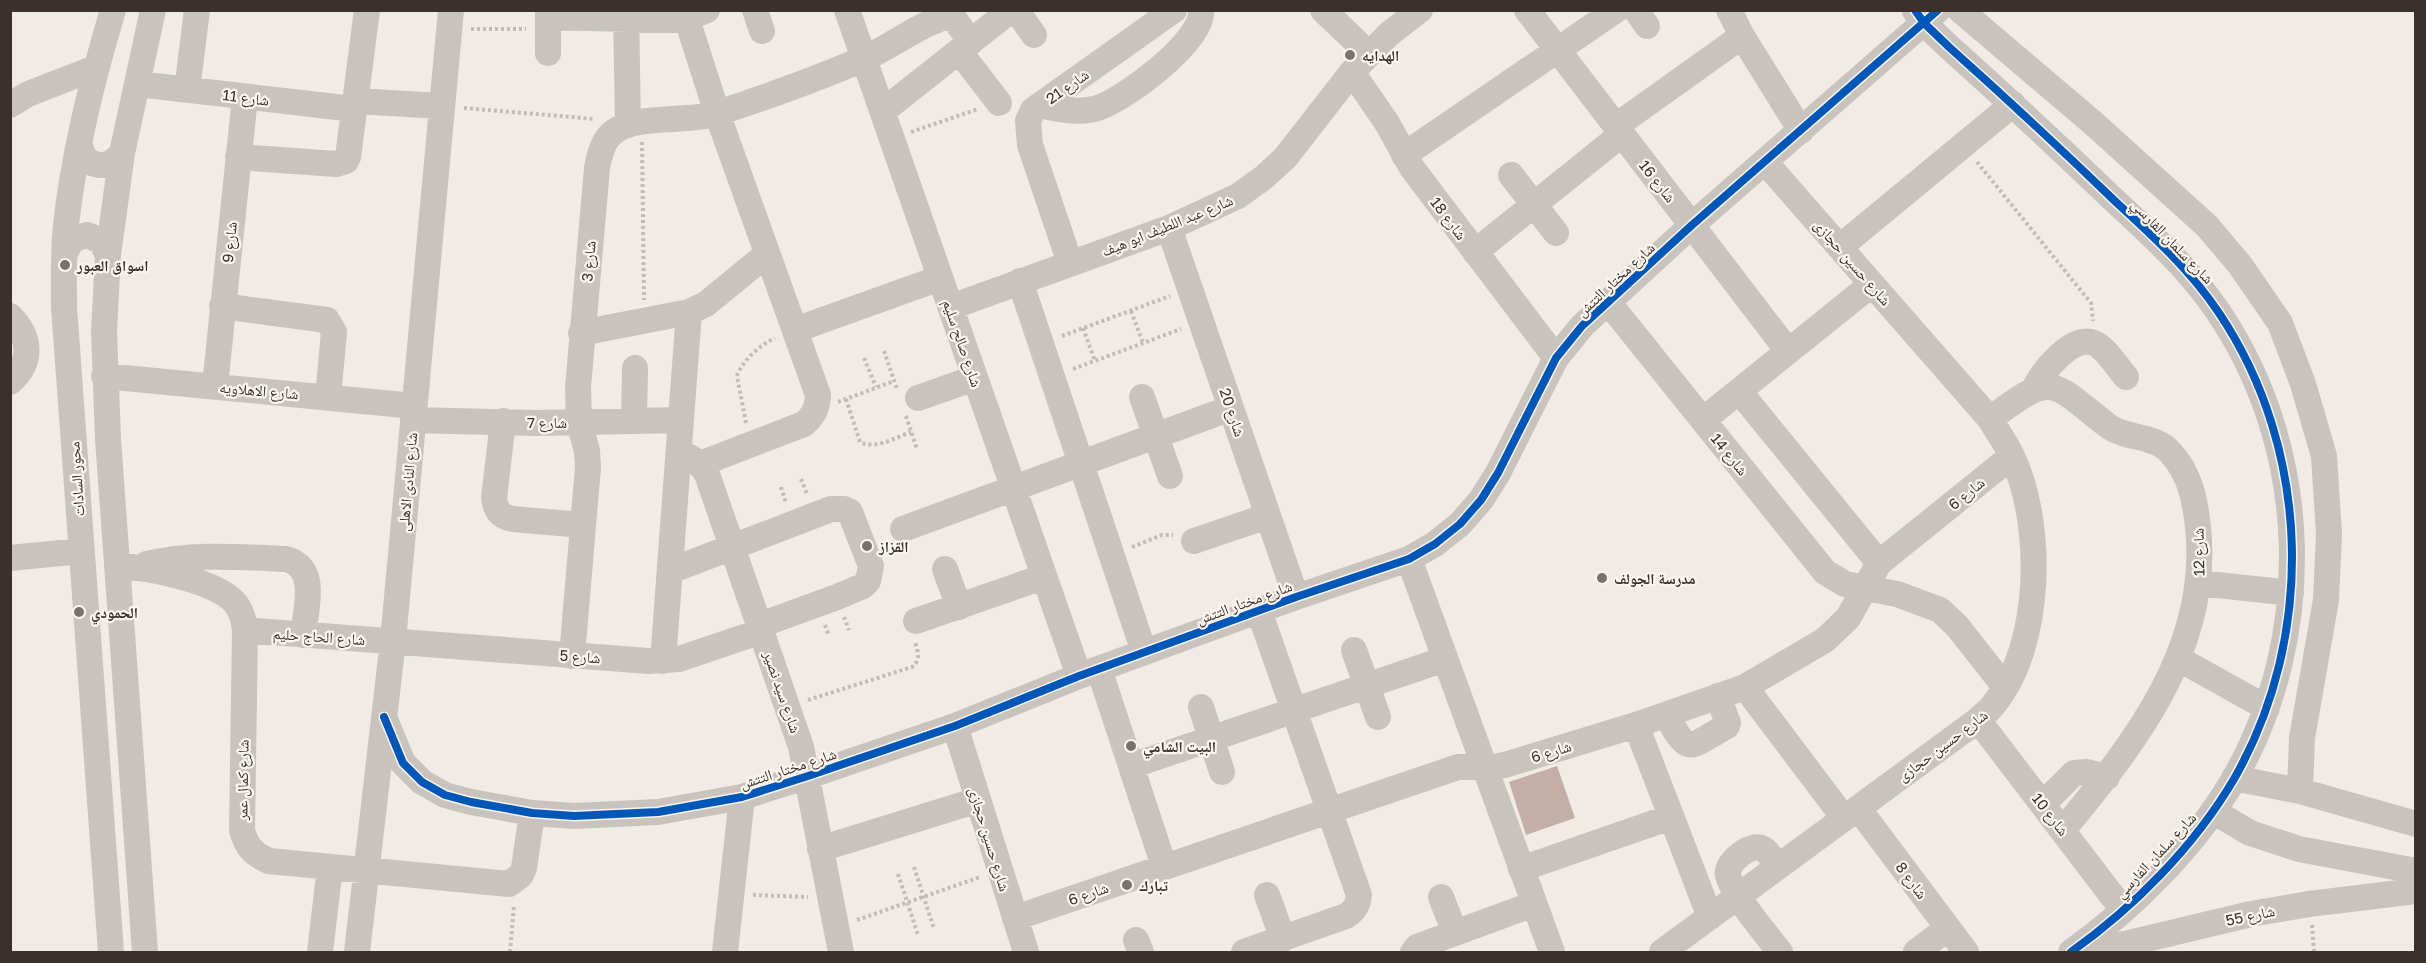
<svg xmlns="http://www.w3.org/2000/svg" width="2426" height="963" viewBox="0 0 2426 963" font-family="'Golos Text','Noto Naskh Arabic',sans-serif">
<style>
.building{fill:#c3afa7}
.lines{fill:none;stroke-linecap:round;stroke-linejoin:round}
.path{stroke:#c2bbb6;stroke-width:4;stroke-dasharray:3 3;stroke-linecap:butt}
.minor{stroke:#c9c3be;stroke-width:26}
.cycleway-casing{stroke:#fbf5ee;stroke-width:11}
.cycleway{stroke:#0057b8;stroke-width:8}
.poi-dot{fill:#7a716c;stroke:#fbf5ee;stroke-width:2}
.labels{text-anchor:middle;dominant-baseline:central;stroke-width:4.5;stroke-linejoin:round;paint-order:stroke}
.poi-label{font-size:15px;font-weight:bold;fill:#3b302b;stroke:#fbf5ee;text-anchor:start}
.street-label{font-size:15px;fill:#3b302b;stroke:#fbf5ee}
</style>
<rect width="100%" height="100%" fill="#f0ebe5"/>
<path class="building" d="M1557,766l18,52 -49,17 -17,-53z"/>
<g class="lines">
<path class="path" d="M471,29h55
M464,108l130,11
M911,132l67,-23
M642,142l2,158
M1977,162l114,141 2,18
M1131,311l12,32
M1083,328l12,33
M1062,336l108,-40
M884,351l13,38
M864,358l12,29
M1073,369l108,-40
M846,399l14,43c15,8 37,-5 51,-10
M838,402l56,-21
M906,416l11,33
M746,423l-9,-47c5,-15 23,-31 38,-38
M801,479l6,15
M781,487l5,16
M1132,547l30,-12h11
M844,617l5,13
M825,625l4,11
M808,700l104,-33c9,-7 6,-15 3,-25
M914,867l20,62
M898,874l20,61
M753,895l55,2
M857,920l123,-43
M2312,925l2,27
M510,952l4,-47"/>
<path class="minor" d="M626,10l2,115
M684,10l33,103 101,282c-1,14 -4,20 -14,29l-104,40
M755,10l7,21
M847,10l232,666
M1016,10l18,25
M1323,10l46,44
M1527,10l261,341
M1636,10l11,16
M1729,10l13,26 59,95
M1960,10l133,113 114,103 33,39 40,58 23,61 21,72 5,78 -3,66 -24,138 -2,53
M1915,11l9,12 25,24c57,51 113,103 168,156 37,34 74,68 102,110 92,137 97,323 15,466 -40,68 -100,128 -163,173
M548,17l123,3 15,-2 21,-8
M959,51l40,52
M548,53v-43
M1352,72l35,51 25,45 144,190
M137,84l217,25
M187,90l10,-80
M356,101l85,5
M10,105l18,-11 67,-26
M1040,105c18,4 36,8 54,4 27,-6 111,-69 107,-99
M883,111l128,-101
M1616,126l126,-90
M80,146l5,14c16,8 25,7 37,-7
M1404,155l212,-145
M238,157l98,7 10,-3 2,-4 19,-147
M1511,175l45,58
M1169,228l127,369
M1840,247l173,-143
M1475,252l147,-118
M65,253l7,-13 15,-5 14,6 7,14
M1070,263l-40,-118 -2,-24 5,-11 7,-5 134,-95
M1020,281l124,371
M1608,302l217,270 20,12 52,10 43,16 17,16 48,61
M222,306l105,14 7,12 -6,65
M951,307l218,-79 69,-32 25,-18 22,-20 67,-86 37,-38 31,-24
M10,316c21,21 23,46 0,66
M795,330l145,-52
M581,333l108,-21 17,-8 61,-50
M104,376l310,30
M215,386l30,-289
M2034,389c8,-17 38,-55 60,-46 12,5 23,24 32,34
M1739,391l140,172
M1142,397l28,79
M918,398l57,-20
M1990,419c65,-48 59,-39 118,7 18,13 47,9 62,26 20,21 25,48 28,75 13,120 -63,216 -135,303
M413,420l122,3 146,-3
M634,420l1,-52
M1703,420l169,-136
M503,421l-9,77c2,13 6,18 18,21l71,6
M679,453c13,4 20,9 28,21l94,273 40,205
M903,529l328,-121
M1194,541l74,-25
M10,558l71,-7
M1409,559l143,393
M147,564c45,-11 92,-7 139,-5 33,9 20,49 17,76
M118,566c29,1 100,15 118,38 6,8 8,17 9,26l-3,200c4,16 11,24 27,31l240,23 12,-9 3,-7 8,-55
M945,569l14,38
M670,571l161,-62h13l6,3 21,54 -3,15 -5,5 -26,11 -77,28
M2199,583l92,10
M916,621l127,-44
M245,630l403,31 31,-2 83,-28
M1354,650l24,67
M572,656l16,-189 -1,-16 -8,-29 -1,-34 19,-220c4,-22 9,-37 33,-44 30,-8 62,-2 91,-12 48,-16 96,-33 142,-53 28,-12 53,-33 82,-42l10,3 16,22
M2179,659l88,49
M663,661l26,-349
M1099,669l65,197
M1745,687l99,131
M1201,707l21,65
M1666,715c24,42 21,33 61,11l1,-3 -10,-27
M384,717l19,46 19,19 23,13 26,7 61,11 42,3 84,-4 84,-15 66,-21 147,-50 124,-50 217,-79 113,-38 26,-15 25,-20 21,-24 17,-27 58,-115 26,-32 110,-101 246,-215
M1978,720l145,190
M1636,725l74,192
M955,726l71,226
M1131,766l314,-107
M2234,778l66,13 116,33
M2043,804l31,-31 13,-1 20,5
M1858,808l108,144
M2213,811l37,22 49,16 117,22
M820,849l158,-49
M1778,867c-4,-6 -9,-15 -15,-18 -11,-8 -38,14 -35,26 4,20 39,60 52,77
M1521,869l150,-52
M1267,895l16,44
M1441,897l14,36
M1015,918l443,-151h37l13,-3 128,-39 109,-38 80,-47 23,-22 31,-55 133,-107
M2089,939c8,11 19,7 32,6l130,-31 58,-10 107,-13
M1136,940l5,12
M111,952l-47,-645c0,-27 -1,-55 2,-82 8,-73 26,-145 47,-215
M145,952l-37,-513 -4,-107 4,-77 14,-102 31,-143
M320,952l10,-85
M357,952l36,-311 58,-631
M725,952l17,-155
M1244,952l102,-36c9,-6 12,-11 13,-21l-100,-284
M1413,952l4,-5 117,-43
M1662,952l316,-232c5,-5 12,-10 16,-16 49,-59 50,-183 17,-250 -6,-12 -14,-23 -21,-35l-225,-257
M1916,952l32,-24"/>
<g class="cycleway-casing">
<path id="cycleway" d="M1915,10l9,13 25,24c57,51 113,103 168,156 37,34 74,68 102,110 92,137 97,323 15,466 -40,68 -100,128 -163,173
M384,717l19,46 19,19 23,13 26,7 61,11 42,3 84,-4 84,-15 66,-21 147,-50 124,-50 217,-79 113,-38 26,-15 25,-20 21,-24 17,-27 58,-115 26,-32 110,-101 246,-215"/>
</g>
<use href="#cycleway" class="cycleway"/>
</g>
<g class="poi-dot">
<circle cx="1350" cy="55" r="6"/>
<circle cx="65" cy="265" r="6"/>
<circle cx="867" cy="546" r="6"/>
<circle cx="1602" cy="578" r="6"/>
<circle cx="79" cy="612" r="6"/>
<circle cx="1131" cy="746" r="6"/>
<circle cx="1127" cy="885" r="6"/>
</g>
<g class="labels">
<g class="poi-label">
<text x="1362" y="55">الهدايه</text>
<text x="77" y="265">اسواق العبور</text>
<text x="879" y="546">القزاز</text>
<text x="1614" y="578">مدرسة الجولف</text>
<text x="91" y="612">الحمودي</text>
<text x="1143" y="746">البيت الشامي</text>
<text x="1139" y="885">تبارك</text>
</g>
<g class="street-label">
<text transform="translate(1067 86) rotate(-35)">شارع 21</text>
<text transform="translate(246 97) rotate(7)">شارع 11</text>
<text transform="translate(1658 181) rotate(52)">شارع 16</text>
<text transform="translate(1449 218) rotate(53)">شارع 18</text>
<text transform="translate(1167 225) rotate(-22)">شارع عبد اللطيف ابو هيف</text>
<text transform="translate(2173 241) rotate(46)">شارع سلمان الفارسي</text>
<text transform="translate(229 242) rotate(-84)">شارع 9</text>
<text transform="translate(588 261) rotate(-85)">شارع 3</text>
<text transform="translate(1853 262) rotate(49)">شارع حسين حجازى</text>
<text transform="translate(1615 279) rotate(-43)">شارع مختار التتش</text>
<text transform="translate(963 343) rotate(71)">شارع صالح سليم</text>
<text transform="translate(259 390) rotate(5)">شارع الاهلاويه</text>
<text transform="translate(1233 412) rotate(71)">شارع 20</text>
<text x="547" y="422">شارع 7</text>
<text transform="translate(1730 454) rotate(51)">شارع 14</text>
<text transform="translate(76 479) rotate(-94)">محور السادات</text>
<text transform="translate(407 482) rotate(-85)">شارع النادى الاهلى</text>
<text transform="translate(1966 493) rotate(-39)">شارع 6</text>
<text transform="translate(2198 552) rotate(-91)">شارع 12</text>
<text transform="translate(1244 602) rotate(-20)">شارع مختار التتش</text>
<text transform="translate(319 636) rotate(4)">شارع الحاج حليم</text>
<text transform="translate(580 656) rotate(4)">شارع 5</text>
<text transform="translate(783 692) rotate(71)">شارع سيد نصير</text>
<text transform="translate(1942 745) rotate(-37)">شارع حسين حجازى</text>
<text transform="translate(1551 751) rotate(-17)">شارع 6</text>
<text transform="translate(788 768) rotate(-18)">شارع مختار التتش</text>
<text transform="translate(242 780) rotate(-89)">شارع كمال عمر</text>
<text transform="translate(2051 814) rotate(52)">شارع 10</text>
<text transform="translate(990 839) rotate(73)">شارع حسين حجازى</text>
<text transform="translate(2155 855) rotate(-47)">شارع سلمان الفارسي</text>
<text transform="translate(1912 880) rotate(53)">شارع 8</text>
<text transform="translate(1088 893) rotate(-19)">شارع 6</text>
<text transform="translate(2250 915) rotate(-12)">شارع 55</text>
</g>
</g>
<rect width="2426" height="963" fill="none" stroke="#3b302b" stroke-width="24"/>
</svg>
